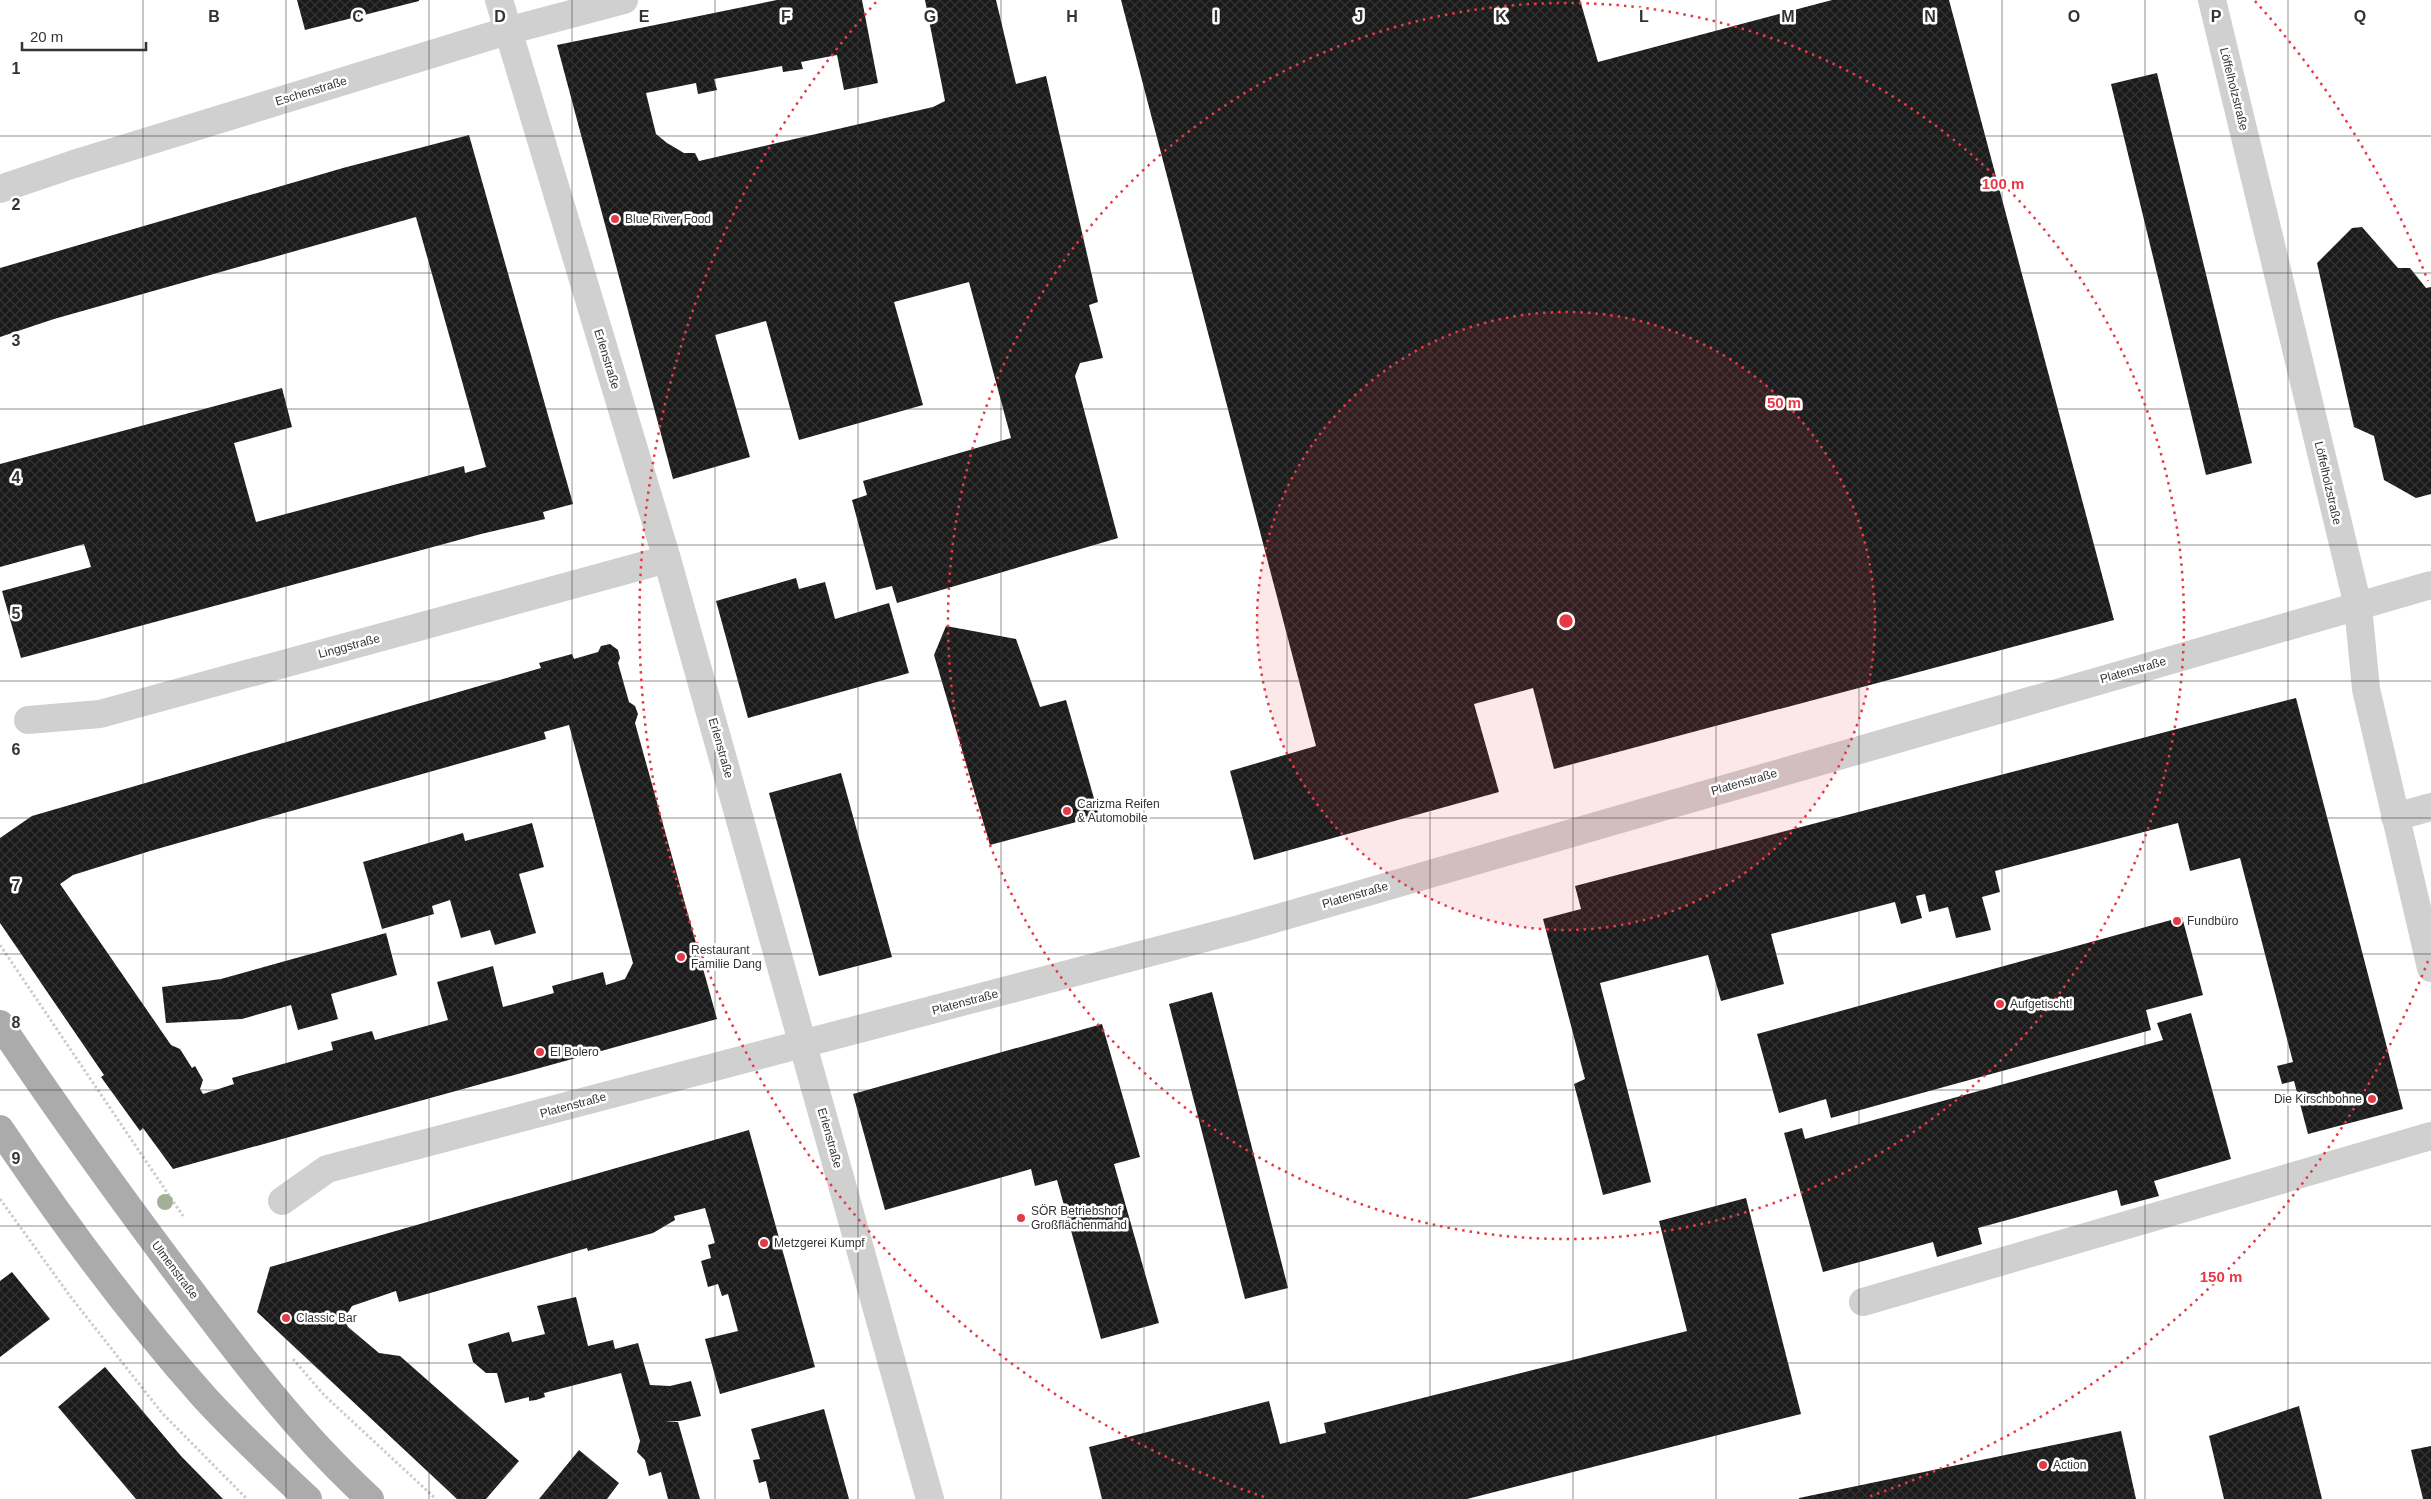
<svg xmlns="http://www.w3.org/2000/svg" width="2431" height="1499" viewBox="0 0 2431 1499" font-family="Helvetica,sans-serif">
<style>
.building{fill:url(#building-cross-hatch);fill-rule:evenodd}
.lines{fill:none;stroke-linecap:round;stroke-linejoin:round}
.path{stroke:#cdcdcd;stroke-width:3;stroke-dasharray:2.5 2.5;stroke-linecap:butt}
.minor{stroke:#d0d0d0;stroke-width:28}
.major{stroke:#ababab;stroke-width:28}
.tree{fill:#a2b095}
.grid{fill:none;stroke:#333;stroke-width:1;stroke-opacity:0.55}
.ring{fill:none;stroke:#e63946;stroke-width:2.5;stroke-dasharray:2.5 5}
.poi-dot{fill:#e63946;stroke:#fff;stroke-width:2}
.labels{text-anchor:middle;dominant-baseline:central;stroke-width:5;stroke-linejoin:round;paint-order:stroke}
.street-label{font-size:12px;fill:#333;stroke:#fff}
.poi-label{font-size:12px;fill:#333;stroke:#fff;text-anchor:start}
.grid-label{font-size:16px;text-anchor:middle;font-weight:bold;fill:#333;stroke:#fff;stroke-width:5;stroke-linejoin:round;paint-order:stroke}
.centre{fill:#e63946;stroke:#fff;stroke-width:2.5}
.ring-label{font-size:15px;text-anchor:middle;font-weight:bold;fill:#e63946;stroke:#fff;stroke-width:5;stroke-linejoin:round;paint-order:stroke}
</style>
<defs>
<pattern id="building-cross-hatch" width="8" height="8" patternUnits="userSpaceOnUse" patternTransform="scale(1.25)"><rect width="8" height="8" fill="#1a1a1a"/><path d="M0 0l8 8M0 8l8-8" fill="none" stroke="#333"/></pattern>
</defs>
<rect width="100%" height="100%" fill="#fff"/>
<path class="building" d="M297,0h122v1l-114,29z
M777,0h85l16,83 -34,7 -7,-35 -36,7 2,7 -20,3 -1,-6 -68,13 3,11 -19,4 -2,-11 -50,10 10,41 11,9 17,10h11l4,8 234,-54 12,-6 -20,-101h71l20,84 30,-8 52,226 -9,3 14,53 -23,5 -5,13 43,162 -221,65 -5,-17 -16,4 -24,-90 15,-5 -4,-14 148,-43 -42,-156 -75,20 29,103 -124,35 -33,-119 -51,14 35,122 -77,22 -116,-434z
M1121,0h459l18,62 234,-62h117l165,620 -560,149 -21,-81 -59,16 25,88 -245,68 -24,-89 86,-25z
M2157,73l95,390 -46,12 -95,-391z
M469,135l104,369 -30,8 2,7 -64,15 -460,124 -19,-67 89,-24 -7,-23 -84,23v-103l282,-76 10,39 -58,16 22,79 208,-56 1,7 21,-6 -70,-250 -362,102 -54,18v-69l343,-100z
M2362,227l36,41h12l16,20 5,-1v207l-15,4 -32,-18 -10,-44 -20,-9 -37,-164 35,-35z
M796,578l3,11 26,-7 10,37 54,-16 20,70 -161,45 -32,-117z
M946,626l70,13 24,68 26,-7 33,116 -109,29 -56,-190z
M610,644l8,6 2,8 -2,5 11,39 6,4 3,8 -3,9 82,296 -544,150 -30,-41 -3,3 -39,-54 3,-2 -104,-152v-85l32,-22 509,-148 -2,-5 33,-9 2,5 24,-7 3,-6zM569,725l64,238 -8,16 -19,6 -3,-13 -51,14 2,7 -51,14 -10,-41 -56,16 11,38 -73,20 -3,-9 -41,11 2,8 -101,28 2,6 -31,10 -3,-5 3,-9 -8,-14 -3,2 -12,-19 -9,-4 -111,-161 13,-9 77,-24 396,-112 -2,-7z
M2296,698l107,411 -95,25 -14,-53 -12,3 -5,-18 16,-4 -53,-204 -50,13 -12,-48 -183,48 5,21 -18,5 9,33 -35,8 -8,-31 -19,5 -4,-18 -9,2 6,22 -21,6 -6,-22 -124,32 13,50 -63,17 -13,-46 -108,28 51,199 -48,13 -29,-111 11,-5 -42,-160 38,-10 -6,-23z
M841,773l51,184 -73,19 -50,-183z
M532,823l12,44 -25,7 17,59 -41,12 -5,-15 -29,8 -11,-38 -18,6 2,8 -52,15 -19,-67 100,-29 2,8z
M2182,917l21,78 -57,15 5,20 -320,88 -5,-19 -47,14 -22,-79z
M386,933l11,42 -66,19 7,25 -40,11 -7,-25 -49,14 -76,4 -4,-36 59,-8z
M1212,992l76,296 -43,11 -76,-295z
M2191,1013l40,146 -77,22 5,15 -38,10 -4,-16 -139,38 4,16 -45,13 -4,-15 -110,30 -39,-139 18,-5 3,11 358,-99 -6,-17z
M1102,1024l38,133 -26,7 45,159 -58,16 -44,-159 -22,6 -4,-17 -146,41 -32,-116z
M749,1130l66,237 -95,27 -15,-55 33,-8 -10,-37 -6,2 -4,-12 -10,3 -7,-26 10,-3 -3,-13 7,-2 -10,-35 -31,8 1,4 -22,13 -65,18 -1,-3 -188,54 -3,-11 -44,15 -8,13 4,8 31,26 21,3 119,105 -33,38h-29l-200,-187 13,-45z
M1746,1198l55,216 -334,85h-365l-13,-52 180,-46 11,43 46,-11 -2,-10 363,-92 -28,-110z
M12,1272l38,47 -50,38v-76z
M576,1297l12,49 25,-6 2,9 23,-6 12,42 20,1 21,-5 10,35 -21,5h-16l14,1 22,77h-32l-7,-27 -12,4 -4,-16 -8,-8 3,-11 -19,-68 -77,20 1,4 -9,3 -7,1v-4l-24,6 -8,-30h-11l-13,-11 -5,-18 41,-12 3,10 33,-8 -8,-28z
M105,1367l76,89 42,43h-87l-78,-92z
M2299,1406l23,93h-98l-15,-63z
M824,1409l25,90h-79l-4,-18 -7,2 -3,-11 -3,-12 7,-1 -9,-30z
M2121,1431l15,68h-337v-1z
M2431,1446v53h-8l-12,-49z
M579,1450l40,33 -12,16h-68z"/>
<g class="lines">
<path class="path" d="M0,945l183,271
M0,1199l70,97 92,117 85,86
M293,1359l31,36 112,104"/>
<path class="minor" d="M499,0l168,559 263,940
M2212,0l146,606 8,83 65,279
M0,189l74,-25 433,-133 117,-31
M28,720l72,-6 567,-155
M2395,817l36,-10
M282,1201l45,-32 916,-241 1188,-343
M1863,1302l568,-166"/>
<path class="major" d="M0,1024c59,88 121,174 185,259 57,76 115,152 185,216
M0,1129c63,94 130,185 205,269 32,35 68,68 103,101"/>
</g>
<circle class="tree" cx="165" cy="1202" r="8"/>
<path class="grid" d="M143,0v1499M286,0v1499M429,0v1499M572,0v1499M715,0v1499M858,0v1499M1001,0v1499M1144,0v1499M1287,0v1499M1430,0v1499M1573,0v1499M1716,0v1499M1859,0v1499M2002,0v1499M2145,0v1499M2288,0v1499M0,136h2431M0,273h2431M0,409h2431M0,545h2431M0,681h2431M0,818h2431M0,954h2431M0,1090h2431M0,1226h2431M0,1363h2431"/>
<circle cx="1566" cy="621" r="309" fill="#e63946" fill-opacity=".12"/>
<g class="ring">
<circle cx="1566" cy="621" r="309"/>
<circle cx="1566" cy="621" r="618"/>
<path d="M2428 961A927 927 0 0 1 1868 1497M1264 1497A927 927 0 0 1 877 1M2255 1A927 927 0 0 1 2428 281"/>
</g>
<g class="poi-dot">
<circle cx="615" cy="219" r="5"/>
<circle cx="1067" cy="811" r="5"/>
<circle cx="2177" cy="921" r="5"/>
<circle cx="681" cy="957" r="5"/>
<circle cx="2000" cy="1004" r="5"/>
<circle cx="540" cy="1052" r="5"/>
<circle cx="2372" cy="1099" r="5"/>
<circle cx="1021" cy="1218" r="5"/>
<circle cx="764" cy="1243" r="5"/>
<circle cx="286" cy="1318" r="5"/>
<circle cx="2043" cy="1465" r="5"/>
</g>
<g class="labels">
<g class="street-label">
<text transform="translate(2234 89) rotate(76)">Löffelholzstraße</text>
<text transform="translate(311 91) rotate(-17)">Eschenstraße</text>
<text transform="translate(607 359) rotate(73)">Erlenstraße</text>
<text transform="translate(2328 483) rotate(77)">Löffelholzstraße</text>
<text transform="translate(349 646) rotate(-15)">Linggstraße</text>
<text transform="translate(2133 670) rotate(-16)">Platenstraße</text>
<text transform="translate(721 748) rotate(74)">Erlenstraße</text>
<text transform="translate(1744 782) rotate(-16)">Platenstraße</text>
<text transform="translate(1355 895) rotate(-16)">Platenstraße</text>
<text transform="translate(965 1002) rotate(-15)">Platenstraße</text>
<text transform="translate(573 1105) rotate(-15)">Platenstraße</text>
<text transform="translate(830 1138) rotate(74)">Erlenstraße</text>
<text transform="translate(175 1270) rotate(53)">Ulmenstraße</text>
</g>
<g class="poi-label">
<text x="625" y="219">Blue River Food</text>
<text x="1077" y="804">Carizma Reifen<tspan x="1077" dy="14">&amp; Automobile</tspan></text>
<text x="2187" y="921">Fundbüro</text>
<text x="691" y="950">Restaurant<tspan x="691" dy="14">Familie Dang</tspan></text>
<text x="2010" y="1004">Aufgetischt!</text>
<text x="550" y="1052">El Bolero</text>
<text x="2362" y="1099" text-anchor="end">Die Kirschbohne</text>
<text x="1031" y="1211">SÖR Betriebshof<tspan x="1031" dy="14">Großflächenmahd</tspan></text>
<text x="774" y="1243">Metzgerei Kumpf</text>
<text x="296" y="1318">Classic Bar</text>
<text x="2053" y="1465">Action</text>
</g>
</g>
<g class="grid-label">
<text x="214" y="22">B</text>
<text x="358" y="22">C</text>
<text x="500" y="22">D</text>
<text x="644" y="22">E</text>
<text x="786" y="22">F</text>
<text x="930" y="22">G</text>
<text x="1072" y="22">H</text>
<text x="1216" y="22">I</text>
<text x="1359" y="22">J</text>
<text x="1501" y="22">K</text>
<text x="1644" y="22">L</text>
<text x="1788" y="22">M</text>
<text x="1930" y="22">N</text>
<text x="2074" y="22">O</text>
<text x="2216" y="22">P</text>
<text x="2360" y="22">Q</text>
<text x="16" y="74">1</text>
<text x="16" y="210">2</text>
<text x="16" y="346">3</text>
<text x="16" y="483">4</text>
<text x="16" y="619">5</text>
<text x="16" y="755">6</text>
<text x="16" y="891">7</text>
<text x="16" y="1028">8</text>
<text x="16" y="1164">9</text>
</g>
<circle cx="1566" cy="621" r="8" class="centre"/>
<g class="ring-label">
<text x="2003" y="189">100 m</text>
<text x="1784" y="408">50 m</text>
<text x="2221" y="1282">150 m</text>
</g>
<path d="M22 42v8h124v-8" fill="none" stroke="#333333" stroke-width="2.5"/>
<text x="30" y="42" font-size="15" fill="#333333" stroke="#ffffff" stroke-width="4" paint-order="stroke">20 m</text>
</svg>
